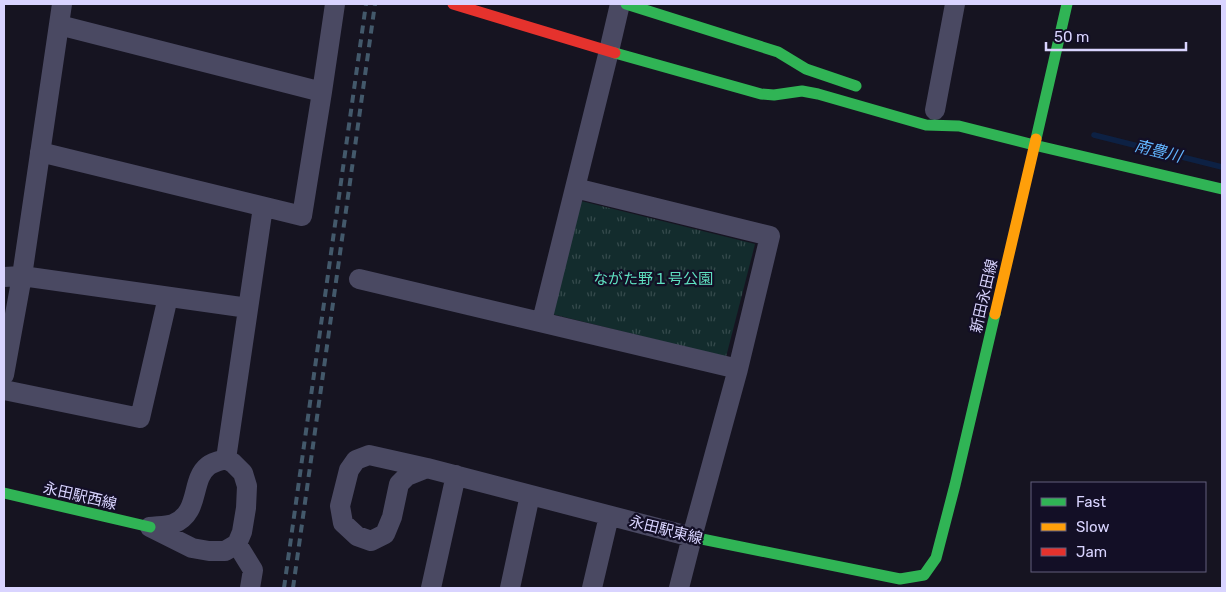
<svg xmlns="http://www.w3.org/2000/svg" width="1226" height="592" viewBox="0 0 1226 592" font-family="Rubik,'Noto Sans JP',sans-serif">
<style>
.park{fill:url(#park-tufts)}
.lines{fill:none;stroke-linecap:round;stroke-linejoin:round}
.stream{stroke:#0d2144;stroke-width:5.5}
.street{stroke:#4a4962;stroke-width:20}
.fast{stroke:#30b455;stroke-width:11}
.slow{stroke:#ff9f0a;stroke-width:11}
.jam{stroke:#e5322d;stroke-width:11}
.rail{stroke:#43596b;stroke-width:4;stroke-dasharray:8 6;stroke-linecap:butt}
.labels{text-anchor:middle;dominant-baseline:central;stroke-width:4.5;stroke-linejoin:round;paint-order:stroke}
.park-label{font-size:15px;fill:#5fe0c0;stroke:#130f26}
.street-label{font-size:15px;fill:#d9d4ff;stroke:#130f26}
.water-label{font-size:16px;font-style:italic;fill:#62b6ff;stroke:#130f26}
</style>
<defs>
<pattern id="park-tufts" width="24" height="20" patternUnits="userSpaceOnUse" patternTransform="scale(1.25)"><rect width="24" height="20" fill="#132c2d"/><path d="M3 7l-1-3M5 7V3M7 7l1-3M15 17l-1-3M17 17v-4M19 17l1-3" fill="none" stroke="#354a4c"/></pattern>
</defs>
<rect width="100%" height="100%" fill="#161421"/>
<path class="park" d="M581,201l174,43 -29,113 -174,-43z"/>
<g class="lines">
<path class="stream" d="M1094,135l128,32"/>
<path class="street" d="M59,25l263,67
M935,110l20,-106
M40,152l262,64 20,-124 13,-88
M575,188l195,48 -32,133 -46,168 -13,51
M4,277l18,-1 226,32
M359,279l379,90
M542,321l67,-270 11,-47
M4,375l18,-99 40,-272
M4,390l136,28 28,-121
M226,459l7,4 10,10 4,13 -1,22 -4,24 -5,12 -12,7h-16l-17,-3 -42,-21c7,-1 16,-1 23,-3 28,-11 17,-44 35,-58 5,-4 11,-5 18,-7z
M226,459l37,-252
M427,468l-20,8 -8,8 -7,33 -7,17 -14,7 -14,-5 -14,-13 -3,-17 9,-36 7,-10 13,-5 58,13 265,69
M237,544l16,26 -3,18
M431,588l25,-113
M510,588l20,-93
M592,588l17,-72"/>
<path class="fast" d="M626,4l152,48 28,17 50,17
M615,53l146,41 13,1 28,-4 16,3 108,31 33,1 75,19 188,44
M1036,139l31,-135
M4,493l146,34
M692,537l208,42 24,-4 12,-17 19,-73 40,-171"/>
<path class="slow" d="M995,314l41,-175"/>
<path class="jam" d="M453,4l162,49"/>
<path class="rail" d="M284,588l82,-584
M293,588l82,-584"/>
</g>
<g class="labels">
<g class="park-label">
<text x="653" y="279">ながた野１号公園</text>
</g>
<g class="street-label">
<text transform="translate(984 296) rotate(-77)">新田永田線</text>
<text transform="translate(80 496) rotate(13)">永田駅西線</text>
<text transform="translate(666 530) rotate(14)">永田駅東線</text>
</g>
<g class="water-label">
<text transform="translate(1158 151) rotate(14)">南豊川</text>
</g>
</g>
<rect width="1226" height="592" fill="none" stroke="#d9d4ff" stroke-width="10"/>
<rect x="1031" y="482" width="175" height="90" fill="#130f26" stroke="#625e7d"/>
<rect x="1041" y="498" width="25" height="8" fill="#30b455" stroke="#625e7d"/>
<text x="1076" y="507" font-size="15" fill="#d9d4ff">Fast</text>
<rect x="1041" y="523" width="25" height="8" fill="#ff9f0a" stroke="#625e7d"/>
<text x="1076" y="532" font-size="15" fill="#d9d4ff">Slow</text>
<rect x="1041" y="548" width="25" height="8" fill="#e5322d" stroke="#625e7d"/>
<text x="1076" y="557" font-size="15" fill="#d9d4ff">Jam</text>
<path d="M1046 42v8h140v-8" fill="none" stroke="#d9d4ff" stroke-width="2.5"/>
<text x="1054" y="42" font-size="15" fill="#d9d4ff" stroke="#130f26" stroke-width="4" paint-order="stroke">50 m</text>
</svg>
